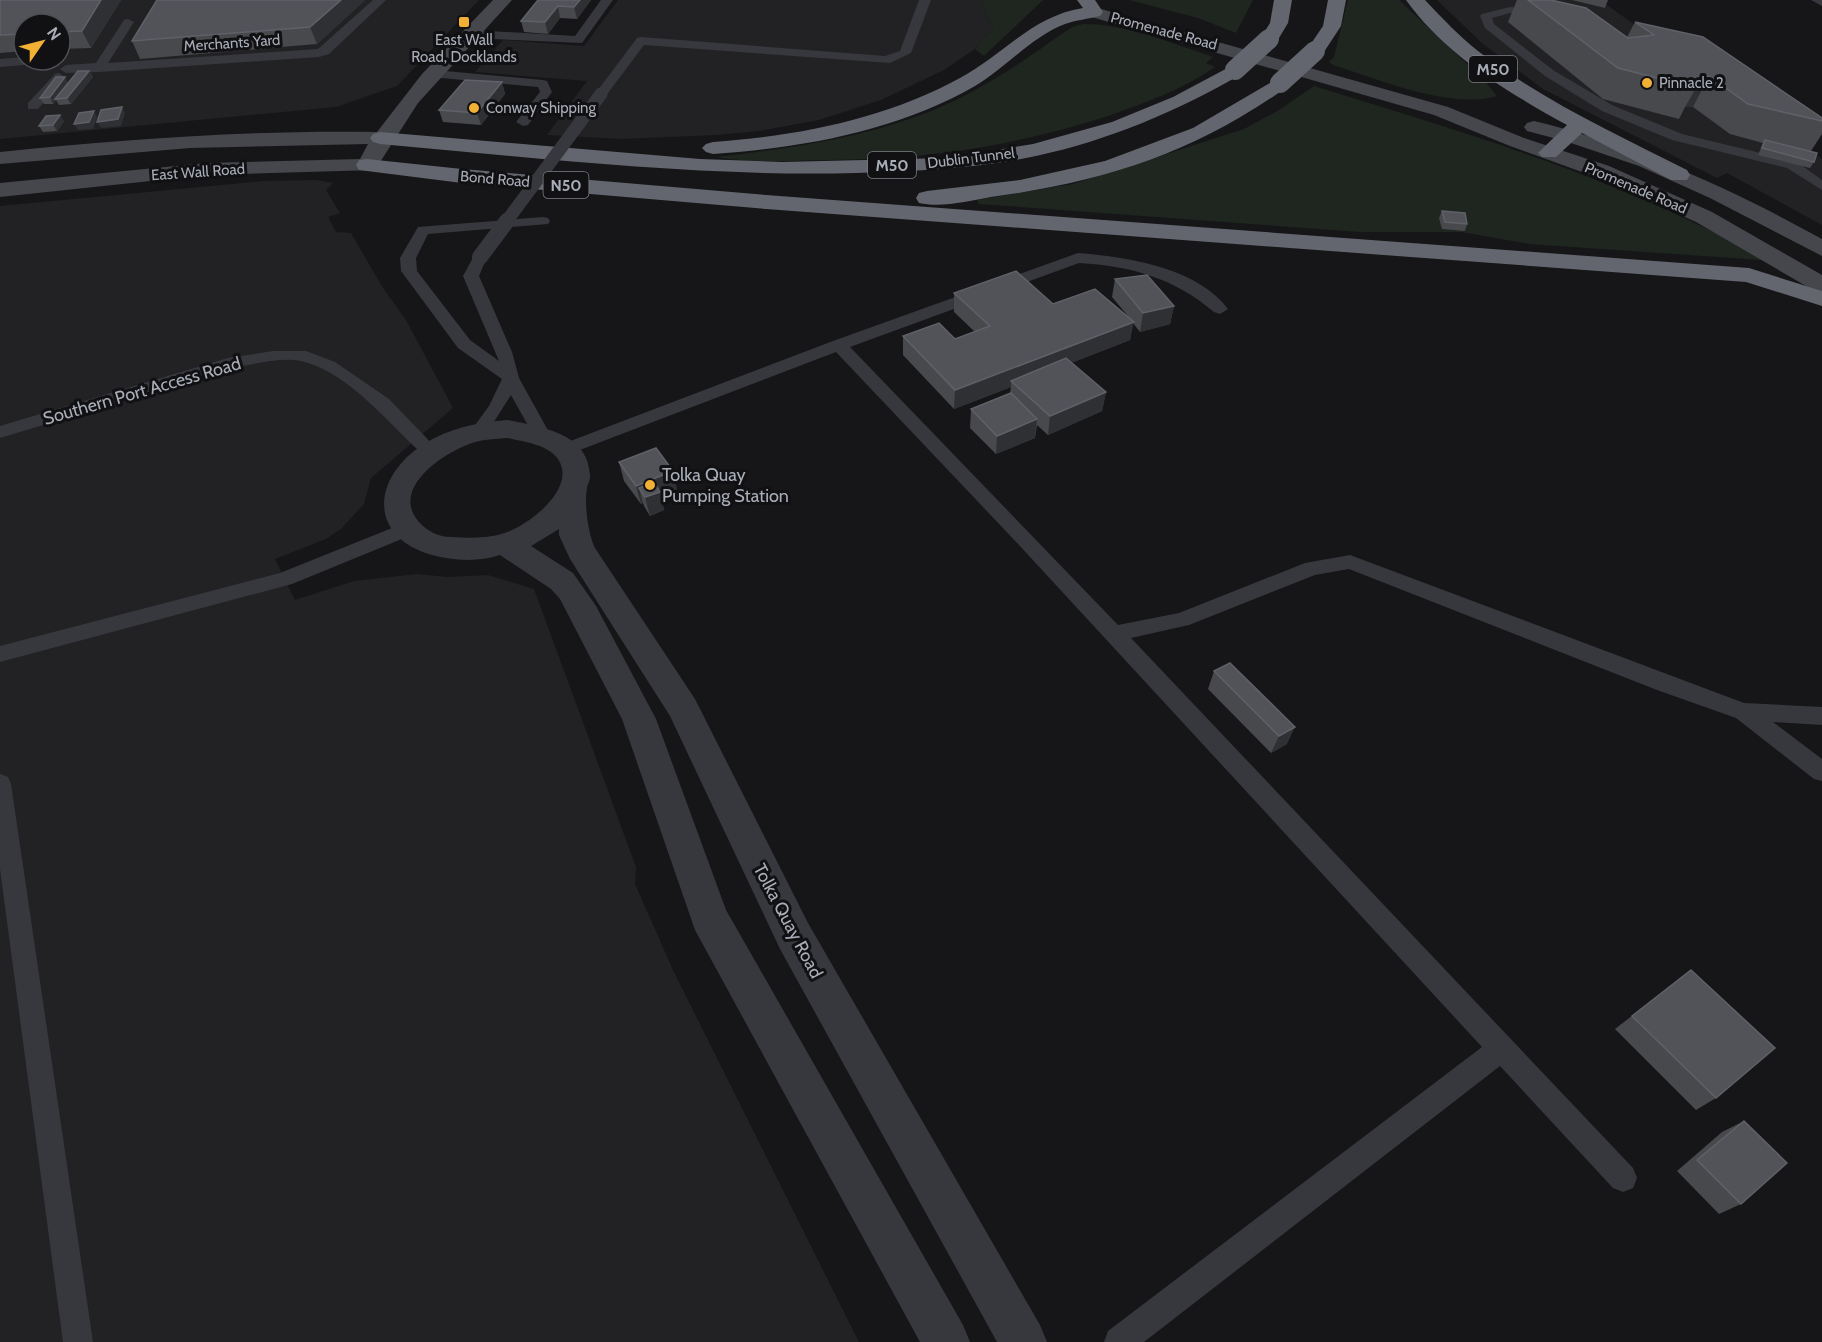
<svg xmlns="http://www.w3.org/2000/svg" width="1822" height="1342" viewBox="0 0 1822 1342" font-family="Cabin,sans-serif">
<style>
.built{fill:#222225;fill-rule:evenodd}
.green{fill:#1e261f}
.lines{fill:none;stroke-linecap:round;stroke-linejoin:round}
.lane{fill:#37383d;fill-rule:evenodd}
.street{fill:#37383d;fill-rule:evenodd}
.secondary{fill:#45474d;fill-rule:evenodd}
.highway{fill:#63666e;fill-rule:evenodd}
.lane-bridge-far1{stroke:#37383d;stroke-width:13}
.lane-bridge{stroke:#37383d;stroke-width:16}
.highway-bridge{stroke:#63666e;stroke-width:20}
.wall{fill:#47494d}
.shaded-wall{fill:#2f3033}
.building{fill:#525359;stroke:#5f6168;stroke-width:1.5}
.poi-dot{fill:#f2b134;stroke:#111113;stroke-width:2}
.labels{text-anchor:middle;dominant-baseline:central;stroke-width:6;stroke-linejoin:round;paint-order:stroke}
.far-street-label{font-size:15px;fill:#a8adb8;stroke:#111113}
.far-poi-label{font-size:15px;fill:#a8adb8;stroke:#111113;text-anchor:start}
.shield{fill:#111113;stroke:#7b7e86;stroke-width:1.5}
.shield-label{font-size:16px;font-weight:bold;fill:#a8adb8}
.street-label{font-size:18px;fill:#a8adb8;stroke:#111113}
.poi-label{font-size:18px;fill:#a8adb8;stroke:#111113;text-anchor:start}
</style>
<rect width="100%" height="100%" fill="#161618"/>
<path class="built" d="M0,0h479l-82,86 -61,21 -336,32zM24,24h36v36h-36z
M618,0h364l3,13 8,14 -18,22 -31,21 -63,30 -62,20 -60,11 -43,4 -95,4 -74,-4 40,-54 -112,-9 28,-32 81,6z
M1437,0h163l222,159v66l-95,-52 -10,5 -174,-89 -60,-45z
M316,180l17,3 -7,7 14,23 -12,4 8,15 15,1 32,55 23,32 47,88 -82,70 -7,26 -23,25 -15,10 -51,20 20,41 59,-19 63,-7 31,3 40,-2 46,14 102,278 -1,17 38,86 186,372h-859v-1136l265,-25z"/>
<path class="green" d="M982,0h61l-59,56 -9,-7 18,-22 -8,-14z
M1129,0h124l-17,33 -38,-15z
M1348,0h51l86,81 12,15c-47,14 -119,-17 -164,-31l-4,-3 5,-5z
M1083,24c45,0 88,19 130,33l-7,6 9,4c-33,23 -70,36 -107,49 -97,31 -181,43 -283,44 -36,1 -73,3 -109,-3 85,-10 171,-22 248,-61 38,-19 73,-45 108,-69z
M1314,86c132,41 263,79 387,140 18,9 47,18 60,34l-232,-16 -67,-12h-102l-381,-28 -2,-4 96,-16 171,-55 35,-19z"/>
<g class="lines">
<path class="lane" d="M373,0h13l-57,54 -10,3 -220,15 -33,1 -6,-4 6,-4 30,-2 28,-43 4,-1 6,3 -26,41 210,-14z
M601,0h12l-31,43 -110,-5 -6,-4 6,-4 103,6z
M919,0h12l-20,53 -21,10 -246,-18 -39,52 -4,1 -6,-4 42,-56 4,-1 244,19 15,-5z
M1811,0h11v6z
M1510,7l30,3 6,3 -6,3 -30,-3 -18,5 2,6 59,46 59,35 70,29 115,28 25,18v10l-35,-22 -115,-28 -70,-29 -57,-35 -60,-48 -5,-12 2,-2z
M24,57v3h18l-6,4 -36,3v-8z
M435,70l108,10 4,1 5,11 -24,33 -5,1 -7,-4 24,-30 -2,-5 -107,-10v-6z
M59,73l6,4 -2,3 -25,29h-10v-6l27,-29z
M543,217l5,1 2,3 -2,3 -120,10 -12,24 1,13 53,69 29,21 -36,-85 12,-22h10l2,3 -8,19 33,76 7,26 31,56 -9,6 -6,-2 -24,-43 -26,41h-12l-3,-4 19,-26 13,-27 -44,-31 -57,-77 -1,-13 18,-31z
M1078,253c48,4 119,14 150,56l-8,5 -6,-2c-40,-34 -83,-46 -135,-49l-229,84 268,278 61,-12 126,-50 45,-8 394,148 78,4v18l-49,-3 49,37v22l-8,-2 -78,-61 -79,-28 -308,-121 -34,6 -126,50 -58,13 502,530 4,10 -4,10 -10,4 -10,-4 -113,-122 -356,276h-40l4,-11 374,-284 -463,-502 -183,-193 -264,101h-12l-3,-4 3,-4 273,-104z
M273,351h33l29,11 54,37 51,53 -3,4h-12c-36,-31 -72,-80 -120,-94 -21,-6 -48,2 -69,5l-236,71v-12l228,-68z
M407,522l7,2 2,5 -2,5 -122,50 -292,78v-16l280,-73z
M0,774l8,3 3,7 82,558h-30l-63,-473z"/>
<path class="street" d="M508,420c32,7 80,12 82,55 1,5 -3,9 -3,13 -3,15 1,46 8,60l100,151 113,224 232,402 7,17h-50l-217,-393 -110,-233 -100,-157 -11,-24v-6l-28,17 42,27 23,33 60,113 70,191 237,415 7,17h-50l-225,-412 -73,-211 -62,-120 -9,-10 -51,-34c-21,7 -47,6 -68,0 -66,-19 -59,-79 -8,-111 25,-16 55,-22 84,-24zM508,438c16,4 39,6 50,21 19,28 -26,63 -48,72 -19,8 -39,7 -59,6 -12,0 -24,-6 -32,-15 -30,-34 26,-70 53,-79 11,-4 24,-4 36,-5z"/>
<path class="secondary" d="M493,0h19l-94,103 -43,67 -168,5 -207,22v-14l207,-20 153,-4 8,-15 -178,4 -190,16v-12c125,-13 250,-22 377,-20l45,-58z
M1094,7l354,100 76,31 85,28 103,46 110,63v17l-9,-2 -117,-68 -103,-46 -83,-30 -76,-31 -346,-99 -3,-4z
M1534,121c103,25 196,67 288,118v17l-112,-58 -71,-32 -74,-25 -38,-10 -3,-4 3,-4z"/>
<path class="highway" d="M1077,0h18l8,12 -3,4c-12,3 -24,4 -35,8 -34,13 -59,44 -90,62 -78,45 -173,62 -262,68l-7,-2 -4,-4 4,-4 7,-2c85,-6 172,-23 247,-64 43,-23 72,-62 123,-70z
M1274,0h18l-4,23 -12,20 -7,2 -9,-6 10,-16z
M1328,0h18l-5,26 -19,29h-14l-2,-4 17,-25z
M1406,0h19c17,18 34,36 53,51 64,49 138,83 209,119l3,5 -3,5h-16l-89,-47 -26,24h-14l-4,-4 4,-4 25,-24c-58,-32 -122,-70 -161,-125z
M1235,64l10,6 -3,4c-65,37 -132,66 -206,82 -60,13 -119,15 -180,17 -159,4 -318,-15 -476,-29l-7,-2 -3,-4 3,-4 7,-2 320,27 82,3 165,-4 86,-14 79,-22 61,-25z
M1280,77l7,2 3,4 -3,4c-93,66 -183,95 -296,110 -22,4 -50,11 -72,6l-3,-5 3,-5 8,-2 93,-11 85,-19 88,-33z
M367,159l95,10 304,26 983,73 73,23v15l-76,-24 -980,-73 -304,-26 -103,-13 -3,-5 3,-5z"/>
<path class="lane-bridge-far1" d="M506,222l95,-128"/>
<path class="lane-bridge" d="M480,257l27,-36"/>
<path class="highway-bridge" d="M1235,70l34,-31
M1280,83l35,-32"/>
</g>
<path class="wall" d="M0,0h121l-30,48 -31,1v-25h-36v27l-24,2z
M365,0l-48,44 -177,15 -8,-18z
M538,0h53l-14,19 -17,-1 -12,16 -24,-2 -3,-11z
M1517,0h34l76,37 8,-15 187,96v16l-11,17 3,11 -4,6 -52,-13 5,-12 -33,-9 -37,-27h-8l-6,12 -76,-20 -95,-77z
M1572,0h36l-3,8z
M89,71l4,6 -22,27 -12,1 -3,-5 -3,4h-9l-4,-6 25,-21 3,6z
M502,82l3,12 -24,31 -38,-3 -4,-12z
M64,121l-7,10 -14,1 -4,-6z
M1442,211l25,13 -2,7 -23,-2 -3,-11z
M1115,279l59,27 -4,18 -30,8 -7,-9 -3,17 -59,23 35,29 -4,19 -54,24 -11,-10 -2,13 -39,16 -26,-26 1,-19 39,-16 1,-6 -57,22 -51,-54v-19l52,3 20,-7 -21,-20v-19l99,11 75,12 -16,-19z
M619,462l58,27 -16,7 3,14 -14,6 -6,-10 -1,-3 -2,1 -17,-23z
M1214,671l73,73 -16,9 -63,-64z
M1691,970l25,128 -20,12 -81,-81z
M1744,1121l-3,83 -22,10 -42,-43 45,-39z"/>
<path class="shaded-wall" d="M101,0h20l-30,48 -9,-17z
M341,0h24l-48,44 -7,-17z
M580,0h11l-14,19 -3,-12z
M558,6l2,12 -12,16 -3,-12z
M89,71l4,6 -22,27 -4,-6z
M1709,76l-16,31h-8l11,-19 -11,-9z
M65,77l3,6 -13,16 1,1 -3,4 -3,-7z
M502,82l3,12 -24,31 -4,-12z
M122,107l3,6 -4,13 -20,2 -4,-6z
M94,111l3,6 -4,12 -15,1 -4,-6z
M60,115l4,6 -7,10 -4,-6z
M1174,306l-4,18 -30,8 3,-19z
M1134,322l-4,18 -115,45 -4,-4v6l-57,22 1,-19z
M1106,392l-4,19 -54,24 2,-19z
M1037,419l-2,19 -39,16 1,-18z
M673,471l4,18 -16,7 3,14 -14,6 -5,-19 -6,-9 4,15 -2,1 -5,-18z
M1295,727l-8,17 -16,9 8,-17z"/>
<path class="building" d="M0,0h101l-19,31 -22,1v-8h-36v10l-24,1z
M157,0h184l-31,27 -178,14z
M538,0h42l-6,7 -16,-1 -13,16 -24,-1z
M1528,0h23l35,8 42,30 26,-3 -19,-13 68,15 119,81v3l-74,-17 -39,-28 -24,3 11,9 -78,-20z
M78,71h11l-22,27 -12,1z
M56,77h9l-15,20 -10,1z
M465,80l37,2 -25,31 -38,-3z
M122,107l-4,12 -21,3 4,-12z
M94,111l-5,11 -15,2 5,-11z
M60,115l-7,10 -14,1 7,-10z
M1765,140l52,13 -3,9 -52,-14z
M1442,211l23,2 2,11 -22,-2z
M1016,271l37,33 42,-15 39,33 -179,68 -52,-54 36,-13 16,16 35,-13 -36,-33z
M1147,275l27,31 -31,7 -28,-34z
M1066,358l40,34 -56,24 -39,-35z
M1011,393l26,26 -40,17 -26,-27z
M656,448l17,23 -37,15 -17,-24z
M654,482l6,10 -15,5 -6,-9z
M1230,663l65,64 -16,9 -65,-65z
M1691,970l84,78 -59,50 -84,-82z
M1744,1121l43,42 -46,41 -44,-44z"/>
<g class="poi-dot">
<rect x="458" y="16" width="12" height="12" rx="3"/>
<circle cx="1647" cy="83" r="6"/>
<circle cx="474" cy="108" r="6"/>
<circle cx="650" cy="485" r="6"/>
</g>
<g class="labels">
<g class="far-street-label">
<text transform="translate(1164 31) rotate(15)">Promenade Road</text>
<text transform="translate(232 43) rotate(-4)">Merchants Yard</text>
<text transform="translate(971 158) rotate(-7)">Dublin Tunnel</text>
<text transform="translate(198 172) rotate(-4)">East Wall Road</text>
<text transform="translate(495 179) rotate(5)">Bond Road</text>
<text transform="translate(1636 188) rotate(23)">Promenade Road</text>
</g>
<g class="far-poi-label">
<text x="464" y="40" text-anchor="middle">East Wall<tspan x="464" dy="17">Road, Docklands</tspan></text>
<text x="1659" y="83">Pinnacle 2</text>
<text x="486" y="108">Conway Shipping</text>
</g>
<g class="shield">
<rect x="1469" y="56" width="48" height="26" rx="4.5"/>
<rect x="868" y="152" width="48" height="26" rx="4.5"/>
<rect x="543.5" y="172" width="45" height="26" rx="4.5"/>
</g>
<g class="shield-label">
<text x="1493" y="69">M50</text>
<text x="892" y="165">M50</text>
<text x="566" y="185">N50</text>
</g>
<g class="street-label">
<text transform="translate(142 391) rotate(-16)">Southern Port Access Road</text>
<text transform="translate(788 921) rotate(62)">Tolka Quay Road</text>
</g>
<g class="poi-label">
<text x="662" y="475">Tolka Quay<tspan x="662" dy="21">Pumping Station</tspan></text>
</g>
</g>
<g transform="translate(42 42) rotate(55)"><circle r="28" fill="#111113" stroke="#4d4f55" stroke-width="1.5"/>
<path d="M0-4.5L10 22L0 15L-10 22Z" fill="#f2b134"/>
<text y="-9" font-size="16" font-weight="bold" text-anchor="middle" fill="#a8adb8">N</text>
</g>
</svg>
